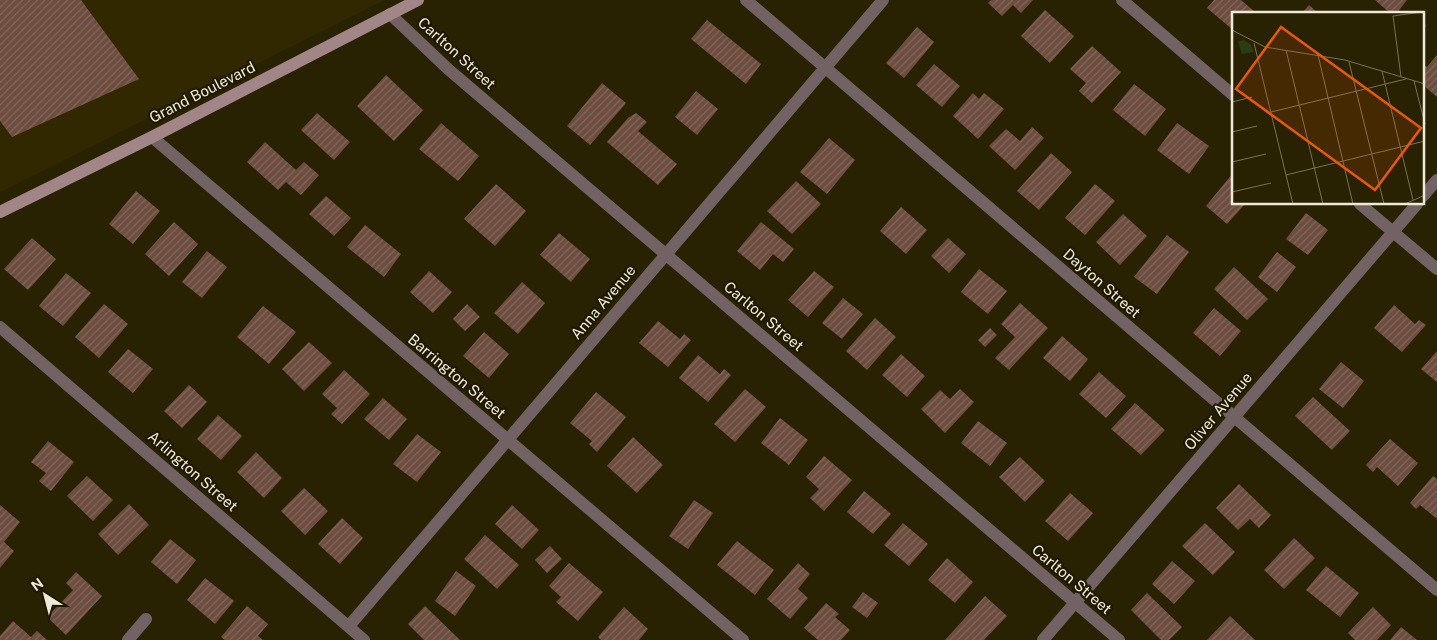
<svg xmlns="http://www.w3.org/2000/svg" width="1437" height="640" viewBox="0 0 1437 640" font-family="'Public Sans',sans-serif">
<style>
.built{fill:#322800}
.building{fill:url(#building-hatch)}
.lines{fill:none;stroke-linecap:round;stroke-linejoin:round}
.street{stroke:#736263;stroke-width:12}
.secondary{stroke:#a28687;stroke-width:12}
.labels{text-anchor:middle;dominant-baseline:central;stroke-width:4.5;stroke-linejoin:round;paint-order:stroke}
.street-label{font-size:15px;fill:#eeead7;stroke:#201800}
.inset-road{fill:none;stroke:#787257;stroke-width:1}
.view{fill:#e8590c;fill-opacity:0.15;stroke:#e8590c;stroke-width:2.5}
.inset-edge{fill:none;stroke:#eeead7;stroke-width:2.5}
</style>
<defs>
<pattern id="building-hatch" width="6" height="6" patternUnits="userSpaceOnUse" patternTransform="scale(1.25)"><rect width="6" height="6" fill="#6d4d3f"/><path d="M-1 1l2-2M0 6l6-6M5 7l2-2" fill="none" stroke="#82675a"/></pattern>
</defs>
<rect width="100%" height="100%" fill="#292202"/>
<path class="built" d="M0,0h384l-384,192z"/>
<path class="building" d="M0,0h81l58,79 -127,58 -12,-16z
M991,0h42l-12,13 -8,-8 -11,11 -14,-13z
M1214,0h27l13,11 -3,3h-18v16l-26,-22z
M1375,0h32l-11,14h-5z
M1309,5l10,9h-18z
M1045,10l29,26 -24,27 -29,-27z
M707,20l54,44 -15,20 -55,-45z
M917,27l17,15 -30,36 -18,-15z
M1092,46l29,26 -29,31 -13,-12 7,-8 -16,-14z
M1437,55v42l-14,-12v-20l4,2z
M934,64l26,22 -18,21 -26,-22z
M386,75l37,35 -29,31 -37,-35z
M602,83l24,20 -36,42 -23,-19z
M1134,84l32,25 -21,27 -32,-26z
M696,91l22,18 -21,26 -22,-18z
M973,93l6,6 5,-6 20,16 -26,30 -25,-23z
M317,113l33,29 -16,18 -33,-30z
M636,113l11,9 -9,9 39,33 -19,21 -51,-43 21,-24z
M441,123l38,33 -21,25 -39,-32z
M1177,123l32,23 -20,28 -32,-24z
M1032,127l12,11 -29,32 -26,-24 17,-17 14,12z
M829,138l26,22 -28,34 -27,-22z
M265,142l31,28 8,-8 15,13 -18,20 -15,-13 -8,8 -31,-28z
M1051,153l21,19 -33,38 -22,-19z
M1233,173v31h12l-18,20 -21,-18z
M796,181l25,23 -29,30 -25,-23z
M496,184l30,27 -31,35 -31,-27z
M1095,184l20,17 -30,34 -20,-17z
M136,191l24,20 -27,33 -24,-20z
M326,196l25,22 -17,18 -25,-22z
M901,207l26,23 -21,24 -26,-23z
M1306,213l22,17 -20,25 -22,-16z
M1123,214l24,22 -27,29 -24,-23z
M174,222l24,22 -29,32 -24,-22z
M761,222l33,27 -11,13 -10,-8 -13,16 -23,-19z
M365,225l36,29 -17,23 -37,-30z
M559,233l31,26 -19,23 -31,-27z
M1167,235l22,17 -32,42 -23,-17z
M32,238l24,21 -28,31 -24,-21z
M948,238l18,16 -17,19 -18,-17z
M207,251l20,16 -25,31 -20,-16z
M1277,252l19,15 -19,25 -19,-15z
M1234,267l34,32 -21,21 -33,-31z
M979,269l28,22 -19,23 -27,-22z
M429,271l23,21 -19,21 -23,-21z
M814,271l20,16 -26,30 -20,-17z
M66,273l25,20 -28,33 -24,-20z
M522,282l23,21 -27,31 -24,-21z
M843,298l20,16 -21,25 -20,-16z
M1020,303l28,25 -39,42 -14,-12 20,-21 -14,-13z
M104,304l24,20 -29,34 -24,-21z
M467,304l13,13 -15,14 -12,-12z
M1394,305l21,19 4,-4 7,5 -24,27 -28,-24z
M263,306l33,26 -27,32 -32,-27z
M1214,308l27,23 -21,25 -27,-23z
M875,318l21,19 -29,33 -21,-19z
M658,321l22,18 4,-5 7,6 -23,27 -29,-24z
M990,328l7,7 -12,12 -7,-7z
M484,332l25,22 -20,24 -26,-22z
M1062,336l26,23 -18,22 -27,-23z
M309,342l23,21 -28,28 -22,-22z
M128,349l25,20 -20,24 -25,-21z
M1437,351v31l-16,-13z
M901,354l24,22 -18,21 -25,-22z
M698,355l22,19 4,-5 7,6 -23,27 -29,-24z
M1341,362l23,19 -21,27 -24,-19z
M344,370l26,24 -28,30 -11,-10 6,-6 -15,-14z
M1099,372l27,24 -20,22 -27,-24z
M189,385l18,17 -25,26 -18,-17z
M745,389l21,18 -31,35 -21,-18z
M960,389l14,13 -29,31 -24,-24 19,-19 10,9z
M596,392l30,25 -29,35 -8,-8 3,-3 -22,-18z
M1313,397l37,34 -18,19 -37,-34z
M383,398l24,21 -18,21 -25,-21z
M1135,403l30,27 -24,25 -30,-26z
M218,415l24,21 -21,24 -24,-21z
M780,418l28,22 -19,25 -28,-22z
M978,421l29,22 -17,23 -29,-23z
M417,434l24,18 -24,30 -24,-18z
M633,437l30,28 -26,28 -30,-27z
M1390,439l28,24 -20,23 -21,-19 -4,5 -7,-7z
M48,441l26,21 -23,29 -12,-10 7,-8 -15,-11z
M256,452l26,26 -18,20 -27,-26z
M824,456l28,24 -28,31 -14,-13 9,-9 -13,-12z
M1020,457l25,24 -20,21 -26,-25z
M87,476l26,24 -20,21 -26,-25z
M1433,476l4,3v40l-17,-14 -4,4 -6,-6z
M1239,484l32,31 -12,13 -9,-9 -12,11 -22,-22z
M304,488l24,23 -23,24 -24,-24z
M864,491l27,23 -18,20 -26,-22z
M1070,493l23,20 -25,28 -23,-20z
M694,500l19,13 -25,36 -19,-13z
M129,504l20,21 -31,30 -20,-21z
M0,505l20,17 -16,20 10,9 -14,17z
M512,505l27,25 -17,19 -27,-25z
M342,518l21,20 -23,26 -22,-20z
M903,523l25,21 -19,22 -25,-21z
M1205,523l30,29 -22,23 -31,-29z
M485,535l34,30 -22,24 -33,-30z
M1294,538l21,20 -31,31 -20,-19z
M170,539l26,21 -19,24 -26,-22z
M737,541l37,29 -19,25 -38,-30z
M550,546l12,13 -15,14 -12,-13z
M947,558l26,24 -18,21 -27,-23z
M1172,561l23,20 -21,23 -22,-20z
M569,563l34,29 -25,29 -22,-19 5,-5 -12,-11z
M798,563l12,11 -12,15 10,9 -18,21 -23,-20z
M1326,566l33,27 -19,24 -34,-27z
M456,571l20,15 -21,30 -20,-15z
M76,572l26,24 -36,39 -19,-18 26,-27 -7,-7z
M205,578l29,23 -19,23 -28,-24z
M863,592l15,11 -11,15 -15,-11z
M1147,593l35,34 -13,13h-8l-30,-30z
M985,596l22,20 -23,24h-39z
M826,603l13,11 -4,3 15,13 -9,10h-23l-14,-12z
M247,606l21,18 -10,12 5,4h-38l-4,-3z
M425,606l35,34h-36l-16,-16z
M624,607l24,22 -9,11h-38l-3,-3z
M1373,607l18,18 -14,15h-22l-7,-7z
M1230,616l25,24h-48z
M13,621l18,16 6,-6 10,9h-47v-4z
M1401,627l16,13h-27z"/>
<g class="lines">
<path class="street" d="M746,0l691,590
M1122,0l111,95
M390,14l58,55 671,571
M152,137l591,503
M1423,196l14,-16
M1360,204l77,65
M0,327l364,313
M349,626l534,-626
M128,640l18,-21
M1043,640l374,-436"/>
<path class="secondary" d="M0,212l152,-75 266,-137"/>
</g>
<g class="labels">
<g class="street-label">
<text transform="translate(457 53) rotate(42)">Carlton Street</text>
<text transform="translate(202 92) rotate(-27)">Grand Boulevard</text>
<text transform="translate(1102 283) rotate(41)">Dayton Street</text>
<text transform="translate(603 302) rotate(-50)">Anna Avenue</text>
<text transform="translate(764 316) rotate(40)">Carlton Street</text>
<text transform="translate(457 376) rotate(40)">Barrington Street</text>
<text transform="translate(1218 411) rotate(-50)">Oliver Avenue</text>
<text transform="translate(193 471) rotate(41)">Arlington Street</text>
<text transform="translate(1072 579) rotate(40)">Carlton Street</text>
</g>
</g>
<g transform="translate(1232 12)">
<rect width="192" height="192" fill="#292202"/>
<path d="M12,28l7,5 3,7 -12,2 -4,-12z" fill="#2b3e13"/>
<path class="inset-road" d="M191,0l2,15M0,18l33,17 80,13 80,24M22,31l39,161M54,38l37,154M86,43l35,149M117,50l35,142M150,59l31,129M169,65l-8,-61 29,-4M182,69l11,43M0,90l20,-5M39,100l135,-33M0,120l25,-6M0,150l34,-8M54,163l139,-34M0,180l39,-9M173,192l20,-9"/>
<path class="view" d="M49,15l140,101 -46,62 -139,-101z"/>
<rect width="192" height="192" class="inset-edge"/>
</g>
<g transform="translate(45 595) rotate(324)" stroke="#201800" stroke-width="4" paint-order="stroke">
<path d="M0-4L9 19L0 12L-9 19Z" fill="#eeead7"/>
<text y="-8" font-size="14" font-weight="bold" text-anchor="middle" fill="#eeead7">N</text>
</g>
</svg>
